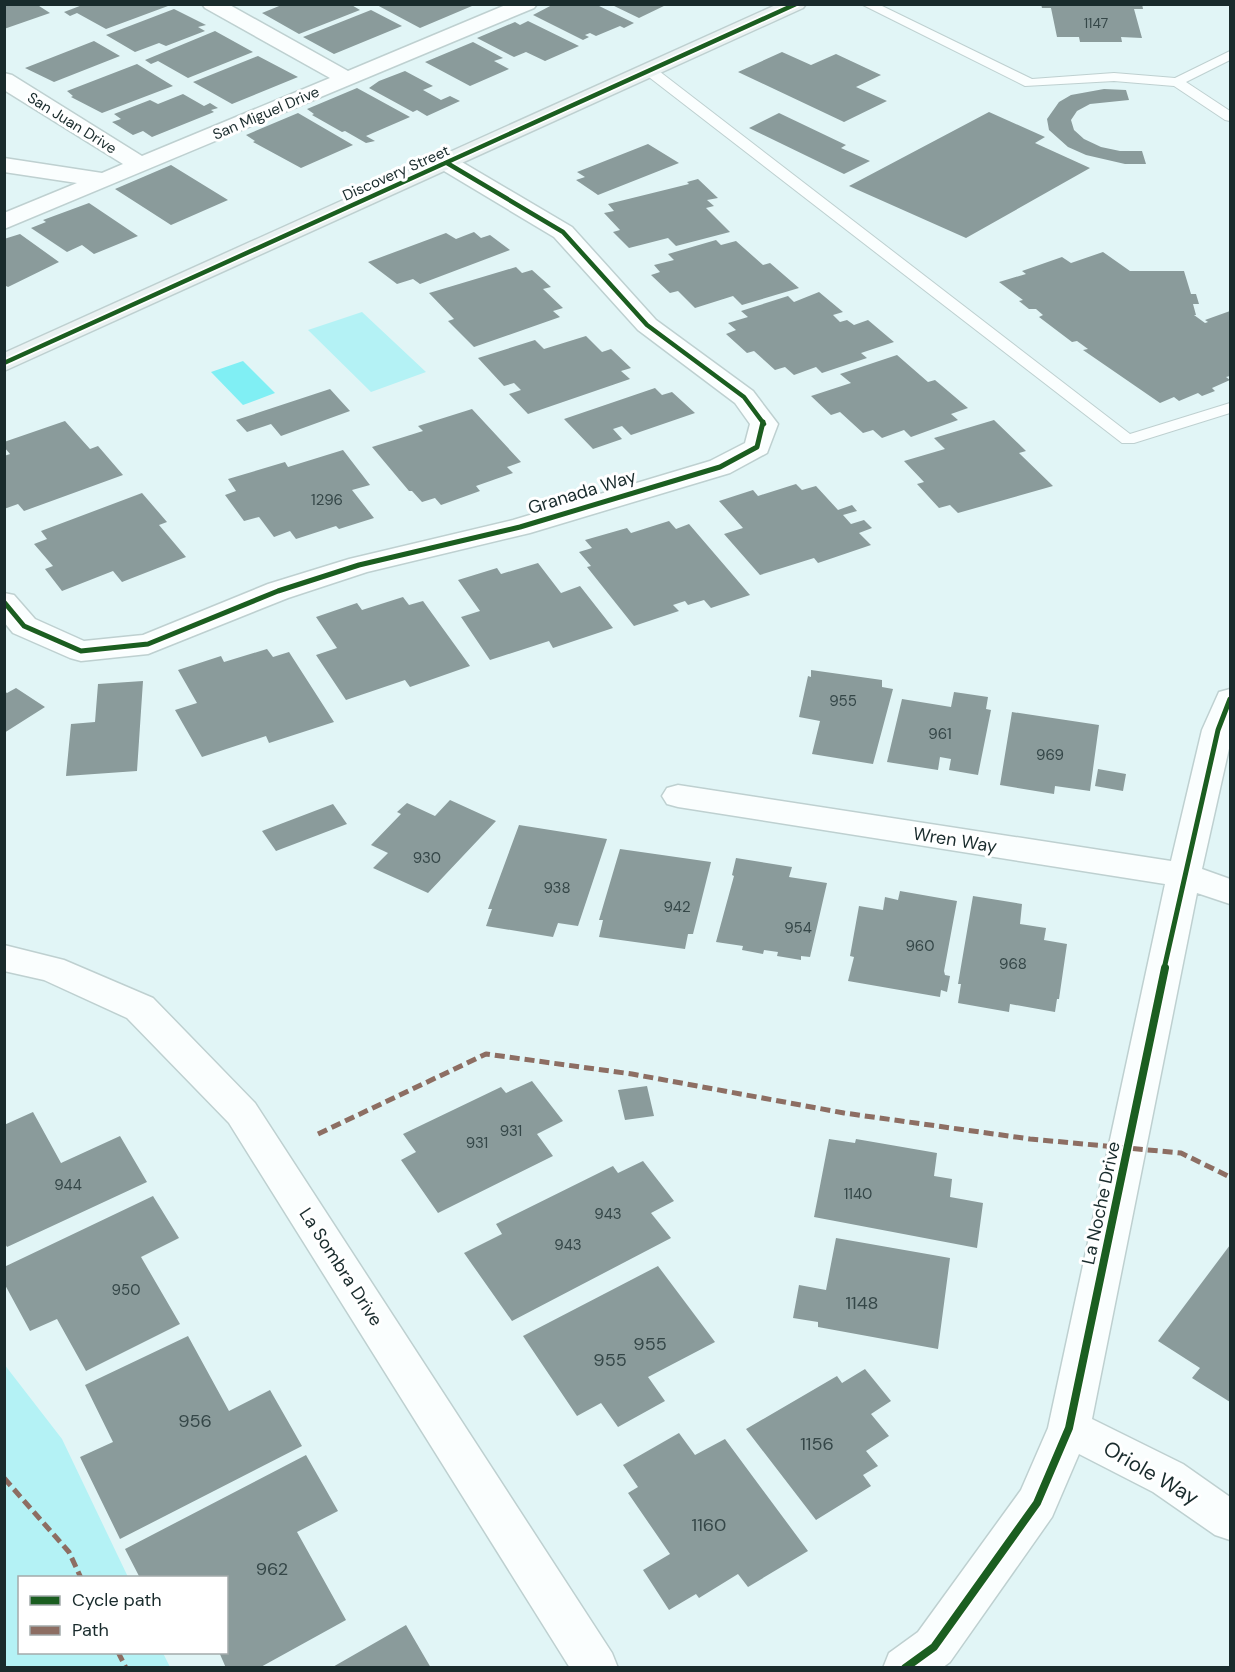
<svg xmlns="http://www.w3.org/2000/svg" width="1235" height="1672" viewBox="0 0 1235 1672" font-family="'DM Sans',sans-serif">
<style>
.green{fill:#b4f2f5}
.water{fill:#80eff4}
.building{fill:#8a9b9b}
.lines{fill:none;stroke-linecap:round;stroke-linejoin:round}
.service-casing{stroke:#bed0d0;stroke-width:2}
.minor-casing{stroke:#bed0d0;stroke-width:3}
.tertiary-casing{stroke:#bed0d0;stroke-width:3}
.secondary-casing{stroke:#bed0d0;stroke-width:3}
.service{fill:#fafefe;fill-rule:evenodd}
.minor{fill:#fafefe;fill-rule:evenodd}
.tertiary{fill:#fafefe;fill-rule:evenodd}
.secondary{fill:#eaf2f2;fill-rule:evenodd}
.quiet{stroke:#8d6e63;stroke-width:5;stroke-dasharray:10 5;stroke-linecap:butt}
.cycleway-far2-casing{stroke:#fff;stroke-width:8}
.cycleway-far1-casing{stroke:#fff;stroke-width:9}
.cycleway-casing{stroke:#fff;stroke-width:11}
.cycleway-far2{stroke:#1b5e20;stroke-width:4.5}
.cycleway-far1{stroke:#1b5e20;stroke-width:5}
.cycleway{stroke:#1b5e20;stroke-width:8}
.labels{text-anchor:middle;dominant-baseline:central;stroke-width:6;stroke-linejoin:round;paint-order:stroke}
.far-number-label{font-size:14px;fill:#354748}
.far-street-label{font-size:15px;fill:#192b2c;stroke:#fff}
.number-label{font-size:15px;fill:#354748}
.street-label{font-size:18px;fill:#192b2c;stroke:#fff}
.near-number-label{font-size:18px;fill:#354748}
.near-street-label{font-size:21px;fill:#192b2c;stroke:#fff}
</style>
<rect width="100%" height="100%" fill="#e1f5f6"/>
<path class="green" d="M362,312l64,60 -55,20 -63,-62z
M4,1364l58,75 66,138 -108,1v74l143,1 7,14h-165z"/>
<path class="water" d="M243,361l32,32 -32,12 -32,-33z"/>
<path class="building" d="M4,4h32l14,9 -46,16z
M85,4h81l2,2 -62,23 -29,-16 -7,3 -6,-4z
M284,4h66l10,6 -61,24 -37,-21z
M375,4h94l3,2 -52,22z
M554,4h41l39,19 -10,5 -4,-2 -24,10 -6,-3 -5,2 4,2 -6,3 -50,-25z
M610,4h58l-29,14z
M1041,4h101l1,5h-9l8,29 -21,-1 1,5h-42l-1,-5h-22l-6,-29h-9z
M174,9l32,16 -8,2 7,4 -39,15 -7,-3 -24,9 -29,-17z
M371,10l31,16 -68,28 -31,-17z
M528,21l51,25 -34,15 -19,-9 -12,5 -37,-19 38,-16 5,3z
M215,31l38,21 -65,26 -30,-17 -7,3 -6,-4z
M94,41l26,15 -66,26 -29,-14z
M473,42l30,16 -9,3 15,8 -39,17 -45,-24z
M782,52l29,13 25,-11 45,21 -25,12 31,14 -43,21 -106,-50z
M258,56l40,21 -66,27 -39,-22z
M137,64l36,22 -71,27 -31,-16 2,-1 -6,-5z
M405,71l28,15 -10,4 18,10 9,-4 10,5 -33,15 -10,-6 -4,2 -44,-24 10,-7z
M357,88l53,29 -44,19 9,5 -9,2 -21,-12 -3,1 -30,-17 2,-1 -7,-5z
M1104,89l22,1 3,10 -39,4 -13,7 -6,9 3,10 10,9 17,8 19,4h22l4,13h-21l-39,-9 -18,-8 -19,-17 -2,-11 12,-17 12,-7z
M183,94l21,12 6,-3 8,5 -7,2 3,2 -62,25 -9,-6 -10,4 -21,-13 9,-3 -7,-5 36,-14 8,4z
M989,112l56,25 -10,6 55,25 -124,70 -117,-52z
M298,113l55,32 -52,23 -48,-26 2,-1 -9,-6z
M779,113l67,32 -5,3 29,13 -26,13 -95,-46z
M648,144l31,19 -81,32 -22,-15 9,-3 -8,-5z
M171,165l57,35 -57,25 -56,-36z
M698,179l20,19 -11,2 7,6 -8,2 24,24 -54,14 -8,-8 -39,10 -16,-16 7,-2 -16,-17 10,-2 -6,-7 81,-20 -2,-2z
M89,203l49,33 -44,18 -12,-9 -15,7 -36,-24 15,-6 -3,-2z
M474,232l7,6 9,-3 20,15 -90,34 -7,-5 -16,5 -29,-22 78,-29 10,6z
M20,234l39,28 -51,25 -4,-2v-46z
M716,240l5,5 15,-4 27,24 7,-2 29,25 -57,17 -9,-9 -38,12 -17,-17 -8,2 -19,-18 9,-3 -6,-7 20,-5 -6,-6z
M1103,252l27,19h54l7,23h5l3,10h-6l3,11h-2l11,8 3,-1 -3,-2 25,-9v65l-4,1 4,3 -18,8 3,3 -13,5 -4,-3 -19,8 -5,-4 -14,6 -77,-53 5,-1 -11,-8 -5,1 -33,-25 4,-2 -7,-6h-7l-10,-8 4,-1 -24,-18 27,-8 -4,-3 40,-14 9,6z
M516,267l6,6 10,-3 19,17 -8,2 20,19 -10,3 7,6 -86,30 -26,-26 6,-2 -25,-26z
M819,292l24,20 -10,3 7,7 7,-2 7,5 14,-5 26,22 -33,11 6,5 -45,15 -6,-6 -22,8 -9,-8 -10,3 -21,-19 -7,2 -21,-19 10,-4 -8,-7 20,-6 -7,-6 47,-15 6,6z
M586,336l16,16 9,-3 20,19 -10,3 9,8 -102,35 -19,-20 12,-4 -7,-7 -10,3 -26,-28 57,-18 9,9z
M897,355l31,27 7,-2 33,28 -17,6 7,6 -47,17 -7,-7 -22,8 -9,-8 -10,3 -23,-21 -9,3 -20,-19 40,-13 -11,-9z
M655,388l7,7 10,-3 23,21 -64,22 -9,-9 -9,3 9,10 -29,10 -29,-30z
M330,389l20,22 -69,25 -10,-12 -24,8 -11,-12z
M472,409l49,53 -14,5 6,6 -37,13 4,5 -39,14 -6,-7 -13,4 -10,-11h-3l-37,-44 51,-16 -5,-5z
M994,420l32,31 -7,2 34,33 -95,27 -8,-8 -11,3 -22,-24 7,-2 -20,-21 41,-12 -11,-11z
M65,421l25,28 8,-3 25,29 -99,36 -6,-7 -14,5v-53l6,-2 -6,-7v-5z
M343,450l27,35 -18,5 22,28 -35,11 -3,-3 -40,13 -6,-8 -16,6 -15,-20 -15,4 -19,-26 11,-4 -8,-12 57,-17 3,5z
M796,484l6,6 14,-4 22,24 14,-5 5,6 -14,4 8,9 13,-4 8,8 -13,5 12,12 -53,18 -4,-5 -54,17 -36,-41 19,-6 -24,-27 34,-11 5,6z
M142,493l25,29 -8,3 27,32 -64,25 -9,-11 -51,20 -17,-22 8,-3 -19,-22 13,-5 -6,-8z
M669,521l7,8 13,-5 61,71 -39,13 -7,-8 -16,5 -3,-4 -12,4 6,6 -45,15 -47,-59 4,-1 -12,-14 13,-4 -7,-8 42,-12 4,5z
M538,563l23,30 19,-7 33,42 -60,20 -4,-7 -59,19 -29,-43 19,-6 -22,-31 39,-12 4,6z
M403,597l6,8 14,-4 47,65 -60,21 -5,-7 -59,20 -30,-45 21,-7 -21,-31 41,-14 5,7z
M267,649l6,8 16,-5 45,70 -65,21 -3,-7 -64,21 -27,-47 22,-7 -19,-33 43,-14 3,6z
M811,670l71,10v7l11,2 -20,75 -61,-10 8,-33 -21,-4 9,-41 3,1z
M143,681l-6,90 -71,5 5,-52 24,-2 3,-38z
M16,688l29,19 -41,26v-42l3,2z
M954,692l34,5 -2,12 5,1 -13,65 -29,-5 2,-11 -11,-2 -2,13 -51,-8 15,-63 49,8z
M1012,712l87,13 -9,66 -35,-5 -1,8 -54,-9z
M1098,769l28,5 -3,17 -28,-5z
M450,800l46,21 -68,72 -55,-25 15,-15 -17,-8 30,-31 -4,-2 10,-9 28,13z
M333,804l14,20 -71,27 -14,-20z
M519,825l88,14 -29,87 -20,-3 -5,14 -67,-11 6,-17h-4z
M620,849l91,13 -18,72h-5l-3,15 -86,-12 4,-17h-4z
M736,858l56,9 -3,10 38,6 -17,74 -9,-1v4l-24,-4 1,-4 -14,-2 -1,4 -21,-4 1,-4 -27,-4 18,-66 -2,-1z
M900,891l57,10 -13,70 1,4 5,1 -3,16 -6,-2 -1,7 -92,-16 6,-24 -4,-1 9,-50 24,4 2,-13 13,3z
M973,896l49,8 -2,20 26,4 -2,12 23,4 -8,55h-2l-2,13 -45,-8 -1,8 -51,-9 3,-19h-3z
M532,1081l31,40 -26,13 16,22 -115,57 -37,-53 15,-8 -13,-18 98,-47 5,6z
M647,1086l7,30 -29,4 -7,-30z
M33,1112l28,51 59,-27 27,46 -140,65 -3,-5v-117z
M829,1139l26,4 1,-4 81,14 -3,23 18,3 -2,18 33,6 -6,45 -163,-31z
M643,1161l31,40 -23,12 20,25 -159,83 -48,-68 38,-19 -6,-10 117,-58 5,7z
M153,1196l26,42 -38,19 39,67 -94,47 -29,-52 -27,12 -26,-48v-16z
M836,1238l114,20 -12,91 -120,-22v-5l-25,-4 6,-33 27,5z
M1230,1245v157l-38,-24 8,-10 -42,-27z
M658,1266l57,76 -67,35 17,24 -47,26 -17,-24 -24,13 -54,-80z
M188,1336l41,75 41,-21 32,56 -182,93 -40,-82 33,-15 -28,-57z
M865,1369l26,32 -20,13 18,22 -23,15 12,15 -15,9 8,11 -55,34 -70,-91 91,-53 5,7z
M679,1433l16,22 30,-16 83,112 -60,36 -10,-13 -39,24 -3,-4 -27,16 -26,-40 27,-16 -42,-61 10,-6 -15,-22z
M306,1455l32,56 -41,21 49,88 -87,48h-33l-7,-16h7v-74h-86l-15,-29z
M406,1625l25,43h-100z"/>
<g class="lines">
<g class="service-casing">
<path id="service" d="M861,4h17l154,75 82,-6 61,5 55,-27v9l-44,22 44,29v10l-5,-1 -51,-34 -60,-5 -89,5z
M650,67l5,1 475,366 100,-31v10l-96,30h-12l-477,-369 -1,-3 1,-3z"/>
</g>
<g class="minor-casing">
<path id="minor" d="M202,4h26l120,67 160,-67h29l-3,4 -530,221v-16l73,-30 -73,-11v-14l98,15 21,-9 -119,-74v-17l8,2 130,81 188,-78 -125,-70z
M447,156l8,2 117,69 84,93 97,71 25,33 -11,29 -37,20 -200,60 -163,39 -79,26 -140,56 -67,7 -11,-3 -57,-25 -9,-11v-29l10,2 21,24 49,22 59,-6 125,-51 81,-25 164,-39 197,-59 35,-18 5,-19 -15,-21 -97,-73 -84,-93 -115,-69 -4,-5 4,-5z
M1230,689v55l-28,125 28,10v25l-33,-11 -105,526 91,45 47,33v43l-15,-5 -62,-43 -74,-38 -27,63 -102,145 -8,6h-59l6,-15 29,-21 103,-142 27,-62 117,-544 -487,-77 -11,-3 -5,-8 5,-8 11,-3 493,76 31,-131 17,-38z"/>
</g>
<g class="tertiary-casing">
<path id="tertiary" d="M4,945l60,15 89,38 102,105 357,550 6,15h-48l-341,-545 -102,-105 -83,-38 -40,-9z"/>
</g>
<g class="secondary-casing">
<path id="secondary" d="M778,4h28l-3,4 -799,363v-18z"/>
</g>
<use href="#service" class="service"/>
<use href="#minor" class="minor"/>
<use href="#tertiary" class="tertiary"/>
<use href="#secondary" class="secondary"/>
<path class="quiet" d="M318,1134l168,-80 146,20 212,39 186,26 151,14 49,24
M4,1478l65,74 12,26
M118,1652l8,16"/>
<g class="cycleway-far2-casing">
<path id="cycleway-far2" d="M447,163l116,69 84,93 97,72 20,27
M4,363l792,-359"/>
</g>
<g class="cycleway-far1-casing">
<path id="cycleway-far1" d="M4,602l20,24 57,25 67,-7 130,-53 81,-26 161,-38 200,-60 37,-20 6,-25
M1164,969l54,-239 12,-31"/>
</g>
<g class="cycleway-casing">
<path id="cycleway" d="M905,1668l29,-21 103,-144 32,-75 96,-460"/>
</g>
<use href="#cycleway-far2" class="cycleway-far2"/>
<use href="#cycleway-far1" class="cycleway-far1"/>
<use href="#cycleway" class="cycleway"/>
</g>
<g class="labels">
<g class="far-number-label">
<text x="1096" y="23">1147</text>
</g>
<g class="far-street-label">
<text transform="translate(266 113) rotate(-23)">San Miguel Drive</text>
<text transform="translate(72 123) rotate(32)">San Juan Drive</text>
<text transform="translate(396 173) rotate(-24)">Discovery Street</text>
</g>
<g class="number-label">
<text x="327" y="500">1296</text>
<text x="843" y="701">955</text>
<text x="940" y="734">961</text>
<text x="1050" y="755">969</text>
<text x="427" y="858">930</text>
<text x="557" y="888">938</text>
<text x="677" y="907">942</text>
<text x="798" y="928">954</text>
<text x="920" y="946">960</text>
<text x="1013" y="964">968</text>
<text x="511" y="1131">931</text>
<text x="477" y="1143">931</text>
<text x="68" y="1185">944</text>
<text x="858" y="1194">1140</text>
<text x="608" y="1214">943</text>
<text x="568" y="1245">943</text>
<text x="126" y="1290">950</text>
</g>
<g class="street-label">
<text transform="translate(582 492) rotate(-17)">Granada Way</text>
<text transform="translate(955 840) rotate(9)">Wren Way</text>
<text transform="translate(1101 1203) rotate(-78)">La Noche Drive</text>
<text transform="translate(341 1267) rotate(57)">La Sombra Drive</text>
</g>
<g class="near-number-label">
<text x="862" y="1303">1148</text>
<text x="650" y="1344">955</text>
<text x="610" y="1360">955</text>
<text x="195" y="1421">956</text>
<text x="817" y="1444">1156</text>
<text x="709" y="1525">1160</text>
<text x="272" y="1569">962</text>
</g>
<g class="near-street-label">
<text transform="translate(1151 1473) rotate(30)">Oriole Way</text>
</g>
</g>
<rect width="1235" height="1672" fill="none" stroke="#192b2c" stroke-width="12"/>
<rect x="18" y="1576" width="210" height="78" fill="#ffffff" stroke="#a3aaab" stroke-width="1.5"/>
<rect x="30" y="1596" width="30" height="9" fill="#1b5e20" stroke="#a3aaab" stroke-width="1.5"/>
<text x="72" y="1606" font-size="18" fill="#192b2c">Cycle path</text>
<rect x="30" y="1626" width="30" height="9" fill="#8d6e63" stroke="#a3aaab" stroke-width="1.5"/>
<text x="72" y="1636" font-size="18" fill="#192b2c">Path</text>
</svg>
